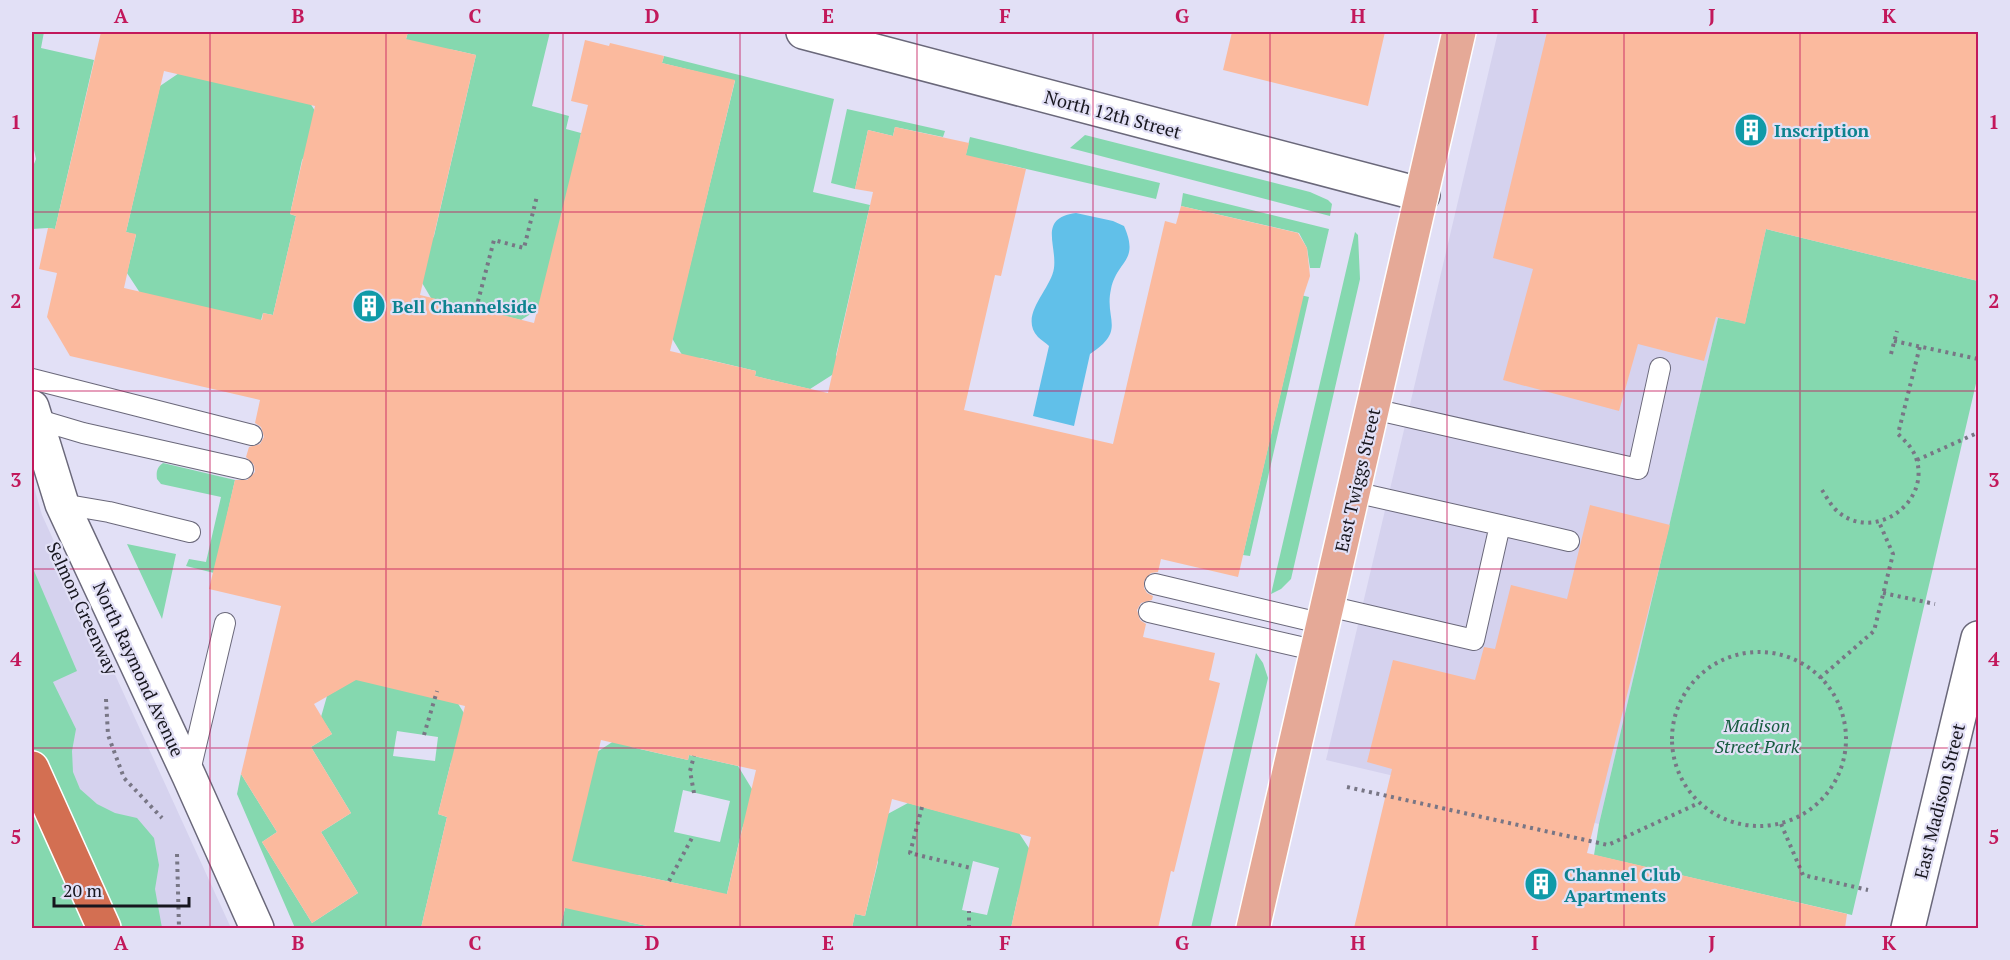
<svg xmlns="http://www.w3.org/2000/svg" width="2010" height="960" viewBox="0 0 2010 960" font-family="'PT Serif',serif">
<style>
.built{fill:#d5d2ee}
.green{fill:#85d8af;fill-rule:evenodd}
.water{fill:#61c0e9}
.building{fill:#fbba9e;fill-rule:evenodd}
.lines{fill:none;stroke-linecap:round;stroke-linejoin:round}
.service-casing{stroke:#6a687a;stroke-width:22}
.minor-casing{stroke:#6a687a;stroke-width:36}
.primary-casing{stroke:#fff;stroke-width:36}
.motorway-casing{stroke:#fff;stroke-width:36}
.path{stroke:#787685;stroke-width:4;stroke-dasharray:3 4.5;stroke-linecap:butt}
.service{stroke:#fff;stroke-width:20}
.minor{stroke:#fff;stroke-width:33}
.primary{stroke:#e5a997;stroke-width:33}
.motorway{stroke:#d36f52;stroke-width:33}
.grid{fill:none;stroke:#c2185b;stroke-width:1.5;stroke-opacity:0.55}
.labels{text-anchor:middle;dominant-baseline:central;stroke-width:4.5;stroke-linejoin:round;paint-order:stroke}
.street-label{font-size:18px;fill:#17161e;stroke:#e2e0f6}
.culture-label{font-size:18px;font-weight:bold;fill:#0d838f;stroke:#e2e0f6;text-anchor:start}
.park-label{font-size:18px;font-style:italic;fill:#175c40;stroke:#e2e0f6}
.neatline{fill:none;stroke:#c2185b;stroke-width:2}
.grid-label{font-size:20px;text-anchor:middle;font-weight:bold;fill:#c2185b}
</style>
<rect width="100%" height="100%" fill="#e2e0f6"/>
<path class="built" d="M1498,32h480v249l-211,-52 -22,95 -27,-6 -119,506 -273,-64z
M32,480l10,35 189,413h-199z"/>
<path class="green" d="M32,32h12l-3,16 53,12 -39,169 -7,-1 -16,1v-60l4,-10 -4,-18z
M408,32h142l-18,74 37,10 -3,13 15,4 -28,167 -32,20 -90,-22 -16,-27 19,-35 42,-181 -22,-5 -49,-7z
M664,56l170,43 -21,93 57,13 -34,150 7,13 -33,21 -55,-13 1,-5 -55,-13 -14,5 -20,-33 16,-36 52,-213 -73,-18z
M188,67l115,25 21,33 -22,35 -12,54 6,2 -23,99 -10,-2 -3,11 -114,-22 -19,-29 9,-38 -10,-3 34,-146z
M847,109l98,22 -2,6 -48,-10 -2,9 -25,-6 -13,59 -24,-6z
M1085,135l225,57 18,8 4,4 -2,12 -260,-68z
M970,137l190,46 -4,16 -151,-35 -40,-6z
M1183,193l146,36 -9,39h-10l-3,-20 -8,-15 -118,-27z
M1766,229l212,52v94l-126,540 -258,-60 5,-31 119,-506 27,5z
M1355,232l3,3 2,44 -69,300 -10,10 -10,5z
M1296,294l13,3 -59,259 -7,-1 49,-211z
M163,463l72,17 -21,93 -28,-7 3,-7 17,3 15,-65 -60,-13 -4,-5c-1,-7 0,-12 6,-16z
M127,544l49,10 -14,65z
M32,566l45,105 -24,11 23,47 -4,22 1,21 7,17 17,15 18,9 22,5 17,20 5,27 -4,24 7,39h-130z
M1256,653l7,10 5,15 -58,250h-19z
M365,674l87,20 20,32 -21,36 -13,52 9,3 -26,111h-126l-58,-134 4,-20 36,58 -15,10 50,81 46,-30 -37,-61 30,-19 -40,-66 21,-13 -11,-17 6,-21zM397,731l41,6 -3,24 -42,-5z
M623,735l8,12 57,13 1,-5 49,11 17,28 -13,35 -23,99h-15l8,-37 -74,-16 -10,47 28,6h-96l14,-55 -5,-1 22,-116zM683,790l47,11 -10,41 -46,-10z
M908,803l111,30 19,29 -20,34 -7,32h-159l3,-14 10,2 13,-54 -7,-39zM973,861l26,7 -12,47 -25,-5z"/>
<path class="water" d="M1076,213l37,8 11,5c16,36 -7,34 -13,63 -7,31 16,41 -21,65l-16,72 -41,-10 16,-70c-3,-3 -8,-6 -11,-9 -20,-22 13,-47 16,-69 3,-24 -16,-50 22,-55z"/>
<path class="building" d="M101,32h307l-2,7 70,16 -56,240 114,28 54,-218 -17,-4 14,-61 24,6 1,-3 54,13 -2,7 73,17 -65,271 86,20 -1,5 73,17 45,-201 -18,-3 13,-59 25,6 2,-9 74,16 -3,12 60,14 -25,107 -6,-1 -31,135 149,34 52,-223 11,3 5,-18 117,27 9,15 3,28 -6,18 -66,283 -77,-18 -3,13 -7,1 -7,8v7l3,5 6,3 -1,4 -11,3 -4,7 3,10 6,4 -3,13 72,16 -6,27 11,3 -46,189 -3,-1 -13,57h-147l20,-91 -139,-38 -27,117 -10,-2 -3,14h-196l-91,-20 -5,20h-139l26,-111 -9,-3 27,-108 -109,-26 -42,24 18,30 -21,13 40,66 -30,19 37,61 -46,30 -50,-81 15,-10 -36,-58 40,-168 -72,-17 26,-109h12l8,-8 -1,-7 -8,-8 3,-10 11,-3 4,-7 -3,-10 -6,-4 5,-23 -190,-44 -23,-39 10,-44 -18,-4 9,-41 7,1zM164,71l151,35 -25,108 6,2 -23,99 -10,-2 -1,7 -138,-32 12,-54 -10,-2zM601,740l87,20 1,-5 67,15 -29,124 -155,-33z
M1232,32h153l-17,74 -145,-36z
M1547,32h431v249l-212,-52 -21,95 -29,-7 -12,44 -66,-17 -19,67 -116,-31 30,-111 -40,-11z
M1590,505l80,20 -83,328 260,61 -2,14h-491l38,-159 -25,-7 26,-102 82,20 9,-33 11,2 16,-64 56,14z"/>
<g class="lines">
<g class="service-casing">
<path id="service" d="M32,379l220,56
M1373,409l265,60 22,-101
M36,419l47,14 160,36
M62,504l47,8 81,20
M1500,525l69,16
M1155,584l169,40
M1328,606l146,34 26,-115 -146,-33
M1149,612l169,39
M189,775l36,-152"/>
</g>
<g class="minor-casing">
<path id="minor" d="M803,32l620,163
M32,407l30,97 127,272 68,152
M1908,928l70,-290"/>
</g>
<g class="primary-casing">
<path id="primary" d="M1253,928l206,-896"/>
</g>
<g class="motorway-casing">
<path id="motorway" d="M32,768l72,160"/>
</g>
<path class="path" d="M476,309l18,-69 30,8 13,-52
M1894,341l84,18
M1891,354l6,-23
M1917,460l58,-26
M1822,490c4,6 8,14 13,19 35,35 94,-3 82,-48 -3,-12 -11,-19 -19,-27l22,-88
M1883,593l52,11
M1672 739a87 87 0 1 1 174 0a87 87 0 1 1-174 0Z
M1820,678l54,-47 19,-77 -14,-32
M106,699l2,36 16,43 38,40
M424,735l13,-44
M1347,787l261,58 91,-42
M694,793l-4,-22 4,-15
M922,807l-12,46 61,15
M1781,824l22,51 65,15
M177,854l2,74
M669,881l24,-45
M969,928v-17"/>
<use href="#service" class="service"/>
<use href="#minor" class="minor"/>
<use href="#primary" class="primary"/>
<use href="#motorway" class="motorway"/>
</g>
<path class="grid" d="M210,32v896M386,32v896M563,32v896M740,32v896M917,32v896M1093,32v896M1270,32v896M1447,32v896M1624,32v896M1800,32v896M32,212h1946M32,391h1946M32,569h1946M32,748h1946"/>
<defs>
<g id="building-disc" transform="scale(1.725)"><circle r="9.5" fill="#0f9aa8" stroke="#e2e0f6"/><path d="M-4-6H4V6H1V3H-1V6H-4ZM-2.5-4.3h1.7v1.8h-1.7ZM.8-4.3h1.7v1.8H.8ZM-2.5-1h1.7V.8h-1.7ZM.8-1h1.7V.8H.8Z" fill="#fff"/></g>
</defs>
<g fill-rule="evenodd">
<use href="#building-disc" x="1751" y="130"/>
<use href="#building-disc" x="369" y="306"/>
<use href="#building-disc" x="1541" y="884"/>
</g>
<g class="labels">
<g class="street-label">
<text transform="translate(1113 114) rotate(15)">North 12th Street</text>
<text transform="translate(1357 480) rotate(-77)">East Twiggs Street</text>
<text transform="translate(83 608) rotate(65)">Selmon Greenway</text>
<text transform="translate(139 669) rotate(65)">North Raymond Avenue</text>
<text transform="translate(1939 801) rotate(-76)">East Madison Street</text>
</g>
<g class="culture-label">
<text x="1774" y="130">Inscription</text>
<text x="392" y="306">Bell Channelside</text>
<text x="1564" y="874">Channel Club<tspan x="1564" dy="21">Apartments</tspan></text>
</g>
<g class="park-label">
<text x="1757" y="725">Madison<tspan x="1757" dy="21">Street Park</tspan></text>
</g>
</g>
<rect width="2010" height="960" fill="none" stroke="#e2e0f6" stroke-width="66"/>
<path d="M54 897v9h135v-9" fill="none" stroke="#17161e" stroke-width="3"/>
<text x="63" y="897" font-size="18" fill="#17161e" stroke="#e2e0f6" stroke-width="4.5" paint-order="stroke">20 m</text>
<rect x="33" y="33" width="1944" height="894" class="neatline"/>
<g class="grid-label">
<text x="121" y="23">A</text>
<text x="298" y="23">B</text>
<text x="475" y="23">C</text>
<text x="652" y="23">D</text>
<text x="828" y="23">E</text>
<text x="1005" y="23">F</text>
<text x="1182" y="23">G</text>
<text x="1358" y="23">H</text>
<text x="1535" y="23">I</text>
<text x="1712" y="23">J</text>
<text x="1889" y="23">K</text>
<text x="16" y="129">1</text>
<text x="1994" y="129">1</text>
<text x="16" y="308">2</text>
<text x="1994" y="308">2</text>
<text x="16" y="487">3</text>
<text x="1994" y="487">3</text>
<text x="16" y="666">4</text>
<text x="1994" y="666">4</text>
<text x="16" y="844">5</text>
<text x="1994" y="844">5</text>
<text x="121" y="950">A</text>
<text x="298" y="950">B</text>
<text x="475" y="950">C</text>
<text x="652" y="950">D</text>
<text x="828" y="950">E</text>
<text x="1005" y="950">F</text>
<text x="1182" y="950">G</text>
<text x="1358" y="950">H</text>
<text x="1535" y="950">I</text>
<text x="1712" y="950">J</text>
<text x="1889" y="950">K</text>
</g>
</svg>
